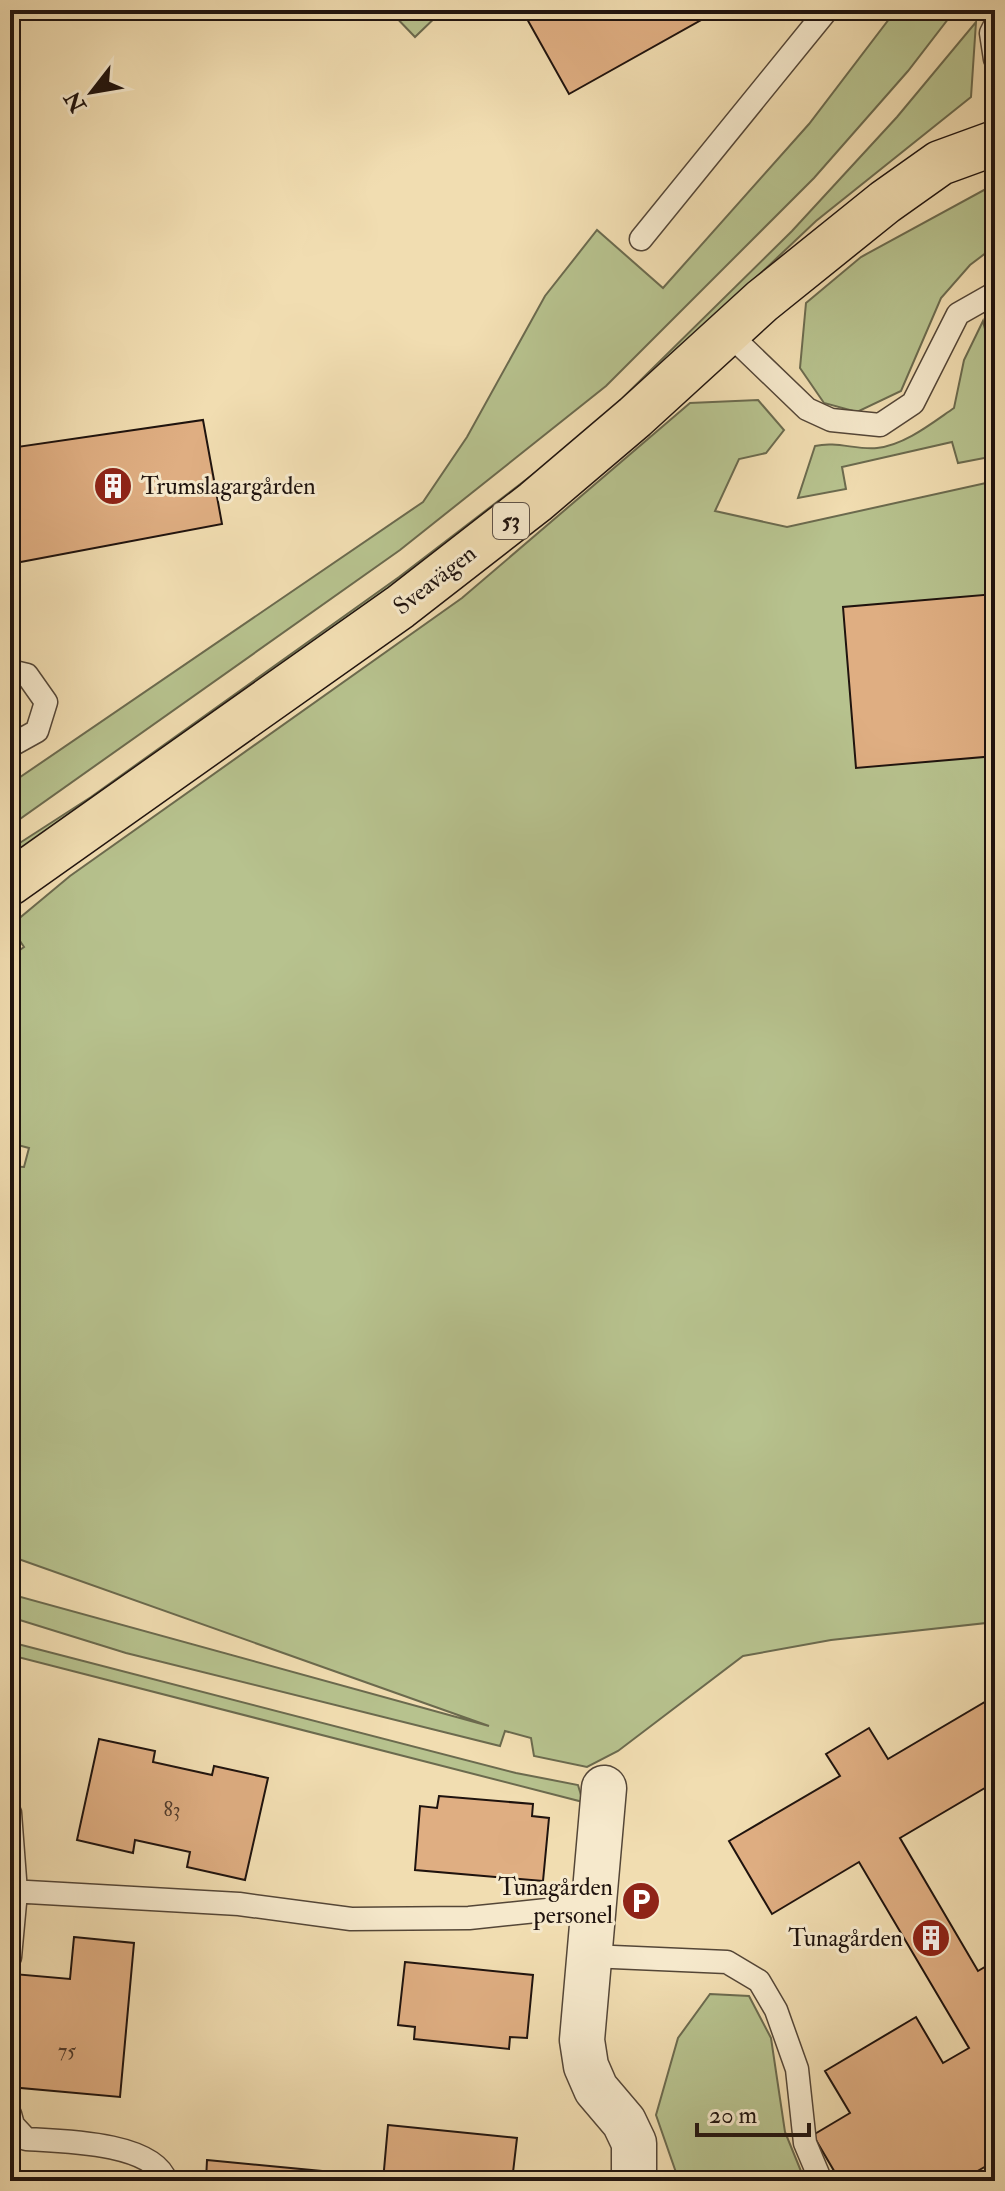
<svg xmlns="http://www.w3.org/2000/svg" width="1005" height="2191" viewBox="0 0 1005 2191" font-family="'IM FELL Double Pica',serif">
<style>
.green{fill:#b7c28e;stroke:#6b6a4e;stroke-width:2}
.building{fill:#dfae82;stroke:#1f130e;stroke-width:2}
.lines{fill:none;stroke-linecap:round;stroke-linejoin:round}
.service-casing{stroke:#544637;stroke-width:25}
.minor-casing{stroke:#544637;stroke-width:47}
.primary-casing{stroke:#1f130e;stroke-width:47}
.service{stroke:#f6e9cc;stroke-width:22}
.minor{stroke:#f6e9cc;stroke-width:44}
.primary{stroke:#f1ddb1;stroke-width:44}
.labels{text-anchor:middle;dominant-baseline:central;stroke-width:6;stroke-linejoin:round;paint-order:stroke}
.number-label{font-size:20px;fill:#4f3a2b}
.shield{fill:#f6e9cc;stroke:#605347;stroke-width:2}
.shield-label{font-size:22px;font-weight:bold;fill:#1f130e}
.poi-label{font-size:24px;fill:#1f130e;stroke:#f6e9cc;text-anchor:end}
.street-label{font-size:24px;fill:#1f130e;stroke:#f6e9cc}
</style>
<rect width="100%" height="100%" fill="#f1ddb1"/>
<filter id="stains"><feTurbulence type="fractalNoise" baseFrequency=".0025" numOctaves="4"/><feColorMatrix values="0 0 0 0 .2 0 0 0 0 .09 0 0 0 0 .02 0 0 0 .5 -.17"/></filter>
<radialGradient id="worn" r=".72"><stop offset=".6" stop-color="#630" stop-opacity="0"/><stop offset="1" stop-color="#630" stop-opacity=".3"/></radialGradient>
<path class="green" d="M389,10h54l-28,27z
M896,10h59l-47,61 -94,107 -208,208 -206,164 -390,276v-42l413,-282 44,-65 78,-141 52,-66 66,58 146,-164z
M976,22l-5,75 -155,124 -236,223 -112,91 -411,293 -36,23 -6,-5 76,-49 308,-220 188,-144 205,-202 105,-114z
M995,184v62l-25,19 -29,33 -40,93 -44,21 -33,-9 -24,-35 6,-65 55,-46z
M983,321l12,48v87l-37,7 -6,-21 -110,25 4,22 -48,9 17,-52c21,-5 41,4 62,2 28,-3 55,-25 77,-40l10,-48z
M758,400l26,30 -18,23 -27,6 -24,52 72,16 208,-46v1141l-164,18 -88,16 -125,95 -31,16 -53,-11 -3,-18 -26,-7 -5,15 -374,-93 -116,-36v-23l479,132 -479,-170v-390l14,1 5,-19 -19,-5v-186l14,-10 -14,-21 60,-50 392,-278 228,-195z
M10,1642l506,131 62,12 5,17 -573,-147z
M710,1994l39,2 22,42 14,94 20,49h-126l-23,-66 22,-77z"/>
<path class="building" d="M522,10h186l2,5 -141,79z
M203,420l19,104 -212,40v-116z
M995,594v162l-139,12 -13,-161z
M995,1696v86l-95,56 78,133 17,-10v200l-35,20h-120l-27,-46 37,-22 -25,-42 91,-54 27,46 26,-15 -110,-186 -87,52 -43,-73 111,-65 -14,-22 43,-26 19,31z
M99,1739l56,12 -2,11 59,13 2,-9 54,12 -23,102 -58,-13 3,-15 -55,-12 -2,13 -56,-13z
M439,1796l94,8 -1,12 17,2 -6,63 -128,-11 5,-64 17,2z
M74,1937l60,6 -14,154 -110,-10 4,-113 56,5z
M405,1962l128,13 -6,63 -17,-1 -1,12 -95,-10 1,-12 -17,-2z
M388,2125l129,13 -5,43h-129z
M207,2160l125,12v9h-126z"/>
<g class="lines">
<g class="service-casing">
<path id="service" d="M995,25l-4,8 4,26
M641,239l186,-229
M728,333l79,76 24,11 49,5 33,-22 45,-89 37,-21
M10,671l17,4 19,27 -9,29 -27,15
M10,1813l6,79 -6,65
M10,1891l229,13 112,15 118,-1 125,-13
M590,1956l137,6 32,19 17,29 21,59 8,74 16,38
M10,2114l3,11 13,14c34,2 128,3 140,42"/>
</g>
<g class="minor-casing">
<path id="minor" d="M604,1788l-22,252 4,26 10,23 28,33 10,21v38"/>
</g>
<g class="primary-casing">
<path id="primary" d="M10,883l390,-276 135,-105 100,-85 127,-116 123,-99 55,-39 55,-20"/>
</g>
<use href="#service" class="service"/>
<use href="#minor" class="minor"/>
<use href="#primary" class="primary"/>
</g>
<defs>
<g id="building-disc" transform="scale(2)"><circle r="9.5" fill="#8f2418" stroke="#f6e9cc"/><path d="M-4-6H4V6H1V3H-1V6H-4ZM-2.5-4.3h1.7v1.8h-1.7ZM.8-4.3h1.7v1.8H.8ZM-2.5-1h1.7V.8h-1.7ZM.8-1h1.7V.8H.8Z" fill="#fff"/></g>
<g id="parking-disc" transform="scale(2)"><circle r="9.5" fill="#8f2418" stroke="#f6e9cc"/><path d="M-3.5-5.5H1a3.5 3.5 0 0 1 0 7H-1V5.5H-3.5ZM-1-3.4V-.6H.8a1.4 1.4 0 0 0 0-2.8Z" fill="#fff"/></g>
</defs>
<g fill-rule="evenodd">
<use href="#building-disc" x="113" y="486"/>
<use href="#parking-disc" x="641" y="1901"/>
<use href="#building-disc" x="931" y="1938"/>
</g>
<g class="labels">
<g class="number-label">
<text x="172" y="1809">83</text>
<text x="67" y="2050">75</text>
</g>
<rect class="shield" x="493" y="503" width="36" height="36" rx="6"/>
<g class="shield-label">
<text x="511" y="521">53</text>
</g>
<g class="poi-label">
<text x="141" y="486" text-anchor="start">Trumslagargården</text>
<text x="613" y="1887">Tunagården<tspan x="613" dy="28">personel</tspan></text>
<text x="903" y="1938">Tunagården</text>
</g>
<g class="street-label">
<text transform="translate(435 580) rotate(-38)">Sveavägen</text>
</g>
</g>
<rect width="1005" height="2191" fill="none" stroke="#f1ddb1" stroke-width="40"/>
<rect x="12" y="12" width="981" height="2167" fill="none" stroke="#1f130e" stroke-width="4"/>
<rect x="20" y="20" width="965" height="2151" fill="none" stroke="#1f130e" stroke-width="2"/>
<g transform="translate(92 92) rotate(239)" stroke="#f6e9cc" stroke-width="6" paint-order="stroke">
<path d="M0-6L14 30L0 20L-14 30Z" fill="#1f130e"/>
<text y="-12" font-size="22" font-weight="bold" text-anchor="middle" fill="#1f130e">N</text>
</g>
<path d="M697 2123v12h112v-12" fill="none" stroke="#1f130e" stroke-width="4"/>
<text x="709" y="2123" font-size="24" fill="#1f130e" stroke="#f6e9cc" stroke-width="6" paint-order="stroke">20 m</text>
<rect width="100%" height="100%" filter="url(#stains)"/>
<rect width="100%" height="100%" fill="url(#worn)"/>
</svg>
